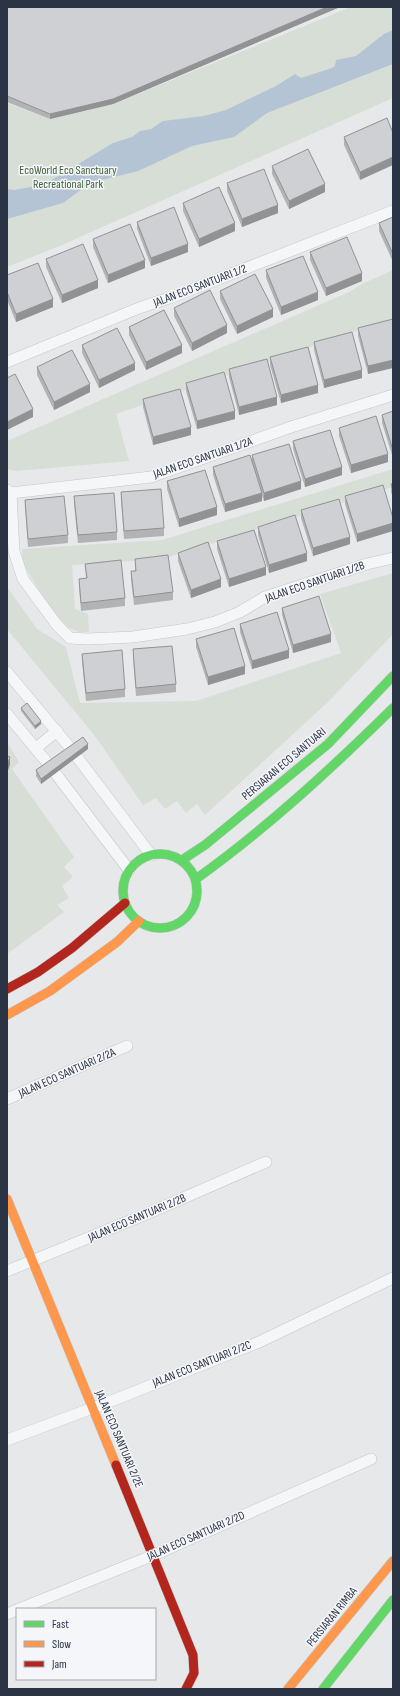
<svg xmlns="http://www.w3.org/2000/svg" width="400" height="1696" viewBox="0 0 400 1696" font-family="'Sofia Sans Condensed',sans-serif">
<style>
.green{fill:#d6ded6}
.water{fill:#b4c4d5}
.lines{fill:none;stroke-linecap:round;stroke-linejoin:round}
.street-casing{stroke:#c4c6c8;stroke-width:12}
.fast-casing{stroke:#c4c6c8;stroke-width:10}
.slow-casing{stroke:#c4c6c8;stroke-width:10}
.jam-casing{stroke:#c4c6c8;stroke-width:10}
.street{stroke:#f5f6f7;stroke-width:11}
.fast{stroke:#63d668;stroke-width:9}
.slow{stroke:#ff974d;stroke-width:9}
.jam{stroke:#b3261e;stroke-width:9}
.wall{fill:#b1b3b5}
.shaded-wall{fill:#909294}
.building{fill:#ced0d3;stroke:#909294}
.labels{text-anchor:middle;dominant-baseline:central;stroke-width:3;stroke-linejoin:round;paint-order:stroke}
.park-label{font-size:12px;fill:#3f6138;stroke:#f4f6f9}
.street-label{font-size:12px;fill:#2b3445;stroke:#f4f6f9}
</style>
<rect width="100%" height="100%" fill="#e6e8ea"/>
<path class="green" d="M351,7h42v91l-331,147 -55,22v-164l43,16 63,-15z
M393,270v52l-27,6 -250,86 13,47 -113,10 -9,-2v-28l342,-149 15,-9z
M393,469v18l-231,72 -90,6 3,44 13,5 1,18h-10l-10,-4 -17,-17 -29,-47 -1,-15 140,-9z
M393,573v61l-65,68 -123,113 -8,-11 -11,9 -9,-12 -12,8 -9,-11 -13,7 -48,-69 -88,-107v-42l30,42 29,18 14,56 116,-2 145,-48 -21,-59z
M7,742l12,20 -7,7 62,88 -10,10 9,10 -11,9 7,12 -12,7 7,7 -57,42z"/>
<path class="water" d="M393,30v34l-126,49 -33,24 -42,9 -54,25 -48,12 -27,20 -56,16v-30l7,1 23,-4 13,-5 63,-38 19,-6 8,-6 11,-2 12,-8 41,-5 22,-6 50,-24 19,-12 6,4 31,-10 3,-2 1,-6 20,-4 28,-22z"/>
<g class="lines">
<g class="street-casing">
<path id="street" d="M7,362l132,-54 33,-11 221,-86
M7,490l4,3 140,-16 140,-50 102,-32
M11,493l3,58 9,28 34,46 13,13 18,1 45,-2 54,-8 28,-7 25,-10 25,-15 102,-33 26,-6
M7,672l65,78
M7,714l43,52
M36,748l21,-17
M77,757l74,98
M56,774l73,96
M7,1099l120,-53
M7,1271l142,-58 117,-51
M7,1440l107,-40 143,-57 136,-65
M19,1609l135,-54 217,-96
M7,1614l10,-4"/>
</g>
<g class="fast-casing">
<path id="fast" d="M123 891a37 37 0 1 1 74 0a37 37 0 1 1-74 0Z
M182,860l23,-15 123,-101 65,-68
M196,879c71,-51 135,-110 197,-171
M323,1689l70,-89"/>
</g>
<g class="slow-casing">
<path id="slow" d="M7,1015l43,-24 67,-49 22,-21
M7,1199l109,266
M288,1689l105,-128"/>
</g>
<g class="jam-casing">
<path id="jam" d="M7,989l31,-17 34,-24 53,-45
M116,1465l77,190 1,18 -8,16"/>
</g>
<use href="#street" class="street"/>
<use href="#fast" class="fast"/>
<use href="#slow" class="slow"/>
<use href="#jam" class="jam"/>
</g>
<path class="wall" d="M7,7h333l-227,97 -63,15 -43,-17z
M387,118l-27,62 -16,-35v-8z
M272,166l53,26 -36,17 -17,-35z
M227,183l51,30 -36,14 -15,-36z
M183,203l52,28 -36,16 -16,-36z
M393,217v45l-14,-31v-8z
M137,222l51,30 -37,14 -14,-37z
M93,239l52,29 -37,15 -15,-36z
M310,252l52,29 -36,15 -16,-36z
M46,259l52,29 -36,15 -16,-36z
M266,270l52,30 -37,15 -15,-37z
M7,275l46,32 -37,15 -9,-22z
M220,291l53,26 -36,17 -17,-35z
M174,308l53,25 -35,18 -18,-35z
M393,319l-25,55 -10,-38v-8z
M129,327l53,26 -36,17 -17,-35z
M314,342l48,36 -38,10 -10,-38z
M82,345l53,25 -36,18 -17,-35z
M270,357l48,36 -37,10 -11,-38z
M37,367l53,25 -36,18 -17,-35z
M229,369l48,36 -38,10 -10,-38z
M186,383l49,36 -38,10 -11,-38z
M143,399l48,36 -38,10 -10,-38z
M393,411v47l-11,-35v-8z
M339,428l49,34 -37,11 -12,-37z
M293,441l49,34 -37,12 -12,-38z
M252,455l49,34 -37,12 -2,-5v5l-37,11 -12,-37v-8l39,-8z
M167,481l50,34 -38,12 -12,-38z
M393,483v15l-2,-6v-8z
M121,492l43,36v8l-40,3 -3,-39z
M74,496l43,36v8l-39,3 -4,-39z
M345,496l48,22 -36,24 -12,-38z
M25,500l43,35v8l-40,4 -3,-40z
M301,510l49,34 -37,12 -12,-38z
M258,527l49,34 -38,12 -11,-38z
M217,541l49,34 -37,12 -12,-38z
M178,553l43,34 -30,11 -13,-37z
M135,559l38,33v8l-39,5 -3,-26v-8h4z
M85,564l40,34v8l-44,5 -2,-24v-8l7,-1z
M282,608l49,34 -38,11 -11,-38z
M240,624l49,34 -37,11 -12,-37z
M196,639l49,35 -37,11 -12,-38z
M133,649l43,35v8l-40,4 -3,-39z
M82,654l43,35v8l-39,4 -4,-39z
M21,708l20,16 -6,5 -14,-18z
M88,749l-47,35 -5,-8v-6z"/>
<path class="shaded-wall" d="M327,7h13l-227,97 -63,15v-5z
M393,157v8l-33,15v-8z
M325,184v8l-36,17v-8z
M278,205v8l-36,14v-8z
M235,223v8l-36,16v-8z
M188,244v8l-37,14v-8z
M145,260v8l-37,15v-8z
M362,273v8l-36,15v-8z
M98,280v8l-36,15v-8z
M318,292v8l-37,15v-8z
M53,299v8l-37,15v-8z
M273,309v8l-36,17v-8z
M227,325v8l-35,18v-8z
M182,345v8l-36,17v-8z
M393,360v8l-25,6v-8z
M135,363v7l-36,18v-8z
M362,370v8l-38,10v-8z
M90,384v8l-36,18v-8z
M318,385v8l-37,10v-8z
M277,397v8l-38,10v-8z
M33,409v8l-26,13v-8z
M235,411v8l-38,10v-8z
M191,427v8l-38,10v-8z
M388,454v8l-37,11v-8z
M342,467v8l-37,12v-8z
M301,481v8l-37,12v-8z
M262,493v8l-37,11v-8z
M217,507v8l-38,12v-8z
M393,523v8l-36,11v-8z
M350,537v7l-37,12v-8z
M307,553v8l-38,12v-8z
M266,567v8l-37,12v-8z
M221,579v8l-30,11v-8z
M331,634v8l-38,11v-8z
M289,650v8l-37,11v-8z
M245,666v8l-37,11v-8z
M41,721v3l-6,5v-3z
M88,744v5l-47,35v-5z
M10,757v8l-3,8v-8z"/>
<path class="building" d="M7,7h320l-214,92 -63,15 -43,-18z
M387,118l6,15v24l-33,15 -16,-35z
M308,149l17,35 -36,17 -17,-35z
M264,169l14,36 -36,14 -15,-36z
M219,187l16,36 -36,16 -16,-36z
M174,207l14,37 -37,14 -14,-36z
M393,217v37l-14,-31z
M130,224l15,36 -37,15 -15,-36z
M347,237l15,36 -36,15 -16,-36z
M83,244l15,36 -36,15 -16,-36z
M303,256l15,36 -37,15 -15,-37z
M38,263l15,36 -37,15 -9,-22v-17z
M255,274l18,35 -36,17 -17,-35z
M210,290l17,35 -35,18 -18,-35z
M164,310l18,35 -36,17 -17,-35z
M393,319v41l-25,6 -10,-38z
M117,328l18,35 -36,17 -17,-35z
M352,332l10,38 -38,10 -10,-38z
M308,347l10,38 -37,10 -11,-38z
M72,350l18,34 -36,18 -17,-35z
M267,359l10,38 -38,10 -10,-38z
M224,372l11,39 -38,10 -11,-38z
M15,374l18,35 -26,13v-44z
M180,389l11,38 -38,10 -10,-38z
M393,411v39l-11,-35z
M376,416l12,38 -37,11 -12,-37z
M330,430l12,37 -37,12 -12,-38z
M289,444l12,37 -37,12 -12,-38z
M250,455l12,38 -37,11 -12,-37z
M205,470l12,37 -38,12 -12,-38z
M393,483v7l-2,-6z
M383,485l10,33v5l-36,11 -12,-38z
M161,489l3,39 -40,3 -3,-39z
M114,493l3,39 -39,3 -4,-39z
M64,496l4,39 -40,4 -3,-39z
M339,499l11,38 -37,11 -12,-38z
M295,515l12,38 -38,12 -11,-38z
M254,530l12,37 -37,12 -12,-38z
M208,542l13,37 -30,11 -13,-37z
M168,555l5,37 -39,5 -3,-26h5l-1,-12z
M121,560l4,38 -44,5 -2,-24 8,-1 -2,-14z
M319,596l12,38 -38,11 -11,-37z
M277,612l12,38 -37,11 -12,-37z
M234,628l11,38 -37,11 -12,-38z
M172,646l4,38 -40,4 -3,-39z
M122,650l3,39 -39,4 -4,-39z
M27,703l14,18 -6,5 -14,-18z
M83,737l5,7 -47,35 -5,-9z
M7,756l3,1 -3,8z"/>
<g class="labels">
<g class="park-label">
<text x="68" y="170">EcoWorld Eco Sanctuary<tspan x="68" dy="14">Recreational Park</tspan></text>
</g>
<g class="street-label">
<text transform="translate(200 286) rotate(-21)">JALAN ECO SANTUARI 1/2</text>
<text transform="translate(203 458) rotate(-19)">JALAN ECO SANTUARI 1/2A</text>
<text transform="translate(315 582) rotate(-19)">JALAN ECO SANTUARI 1/2B</text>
<text transform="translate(284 764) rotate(-40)">PERSIARAN ECO SANTUARI</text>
<text transform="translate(67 1073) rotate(-24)">JALAN ECO SANTUARI 2/2A</text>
<text transform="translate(137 1218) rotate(-23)">JALAN ECO SANTUARI 2/2B</text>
<text transform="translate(202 1364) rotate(-22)">JALAN ECO SANTUARI 2/2C</text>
<text transform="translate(119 1439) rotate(67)">JALAN ECO SANTUARI 2/2E</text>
<text transform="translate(196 1536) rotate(-24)">JALAN ECO SANTUARI 2/2D</text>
<text transform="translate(332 1617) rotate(-51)">PERSIARAN RIMBA</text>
</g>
</g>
<rect width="400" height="1696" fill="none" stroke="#2b3445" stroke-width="16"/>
<rect x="16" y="1608" width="140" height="72" fill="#f4f6f9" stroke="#a4a8b1"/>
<rect x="24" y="1621" width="20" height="6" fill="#63d668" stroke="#a4a8b1"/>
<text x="52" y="1628" font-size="12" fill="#2b3445">Fast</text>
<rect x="24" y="1641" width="20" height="6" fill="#ff974d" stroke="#a4a8b1"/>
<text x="52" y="1648" font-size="12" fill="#2b3445">Slow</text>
<rect x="24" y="1661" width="20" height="6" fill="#b3261e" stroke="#a4a8b1"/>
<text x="52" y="1668" font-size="12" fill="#2b3445">Jam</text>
</svg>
